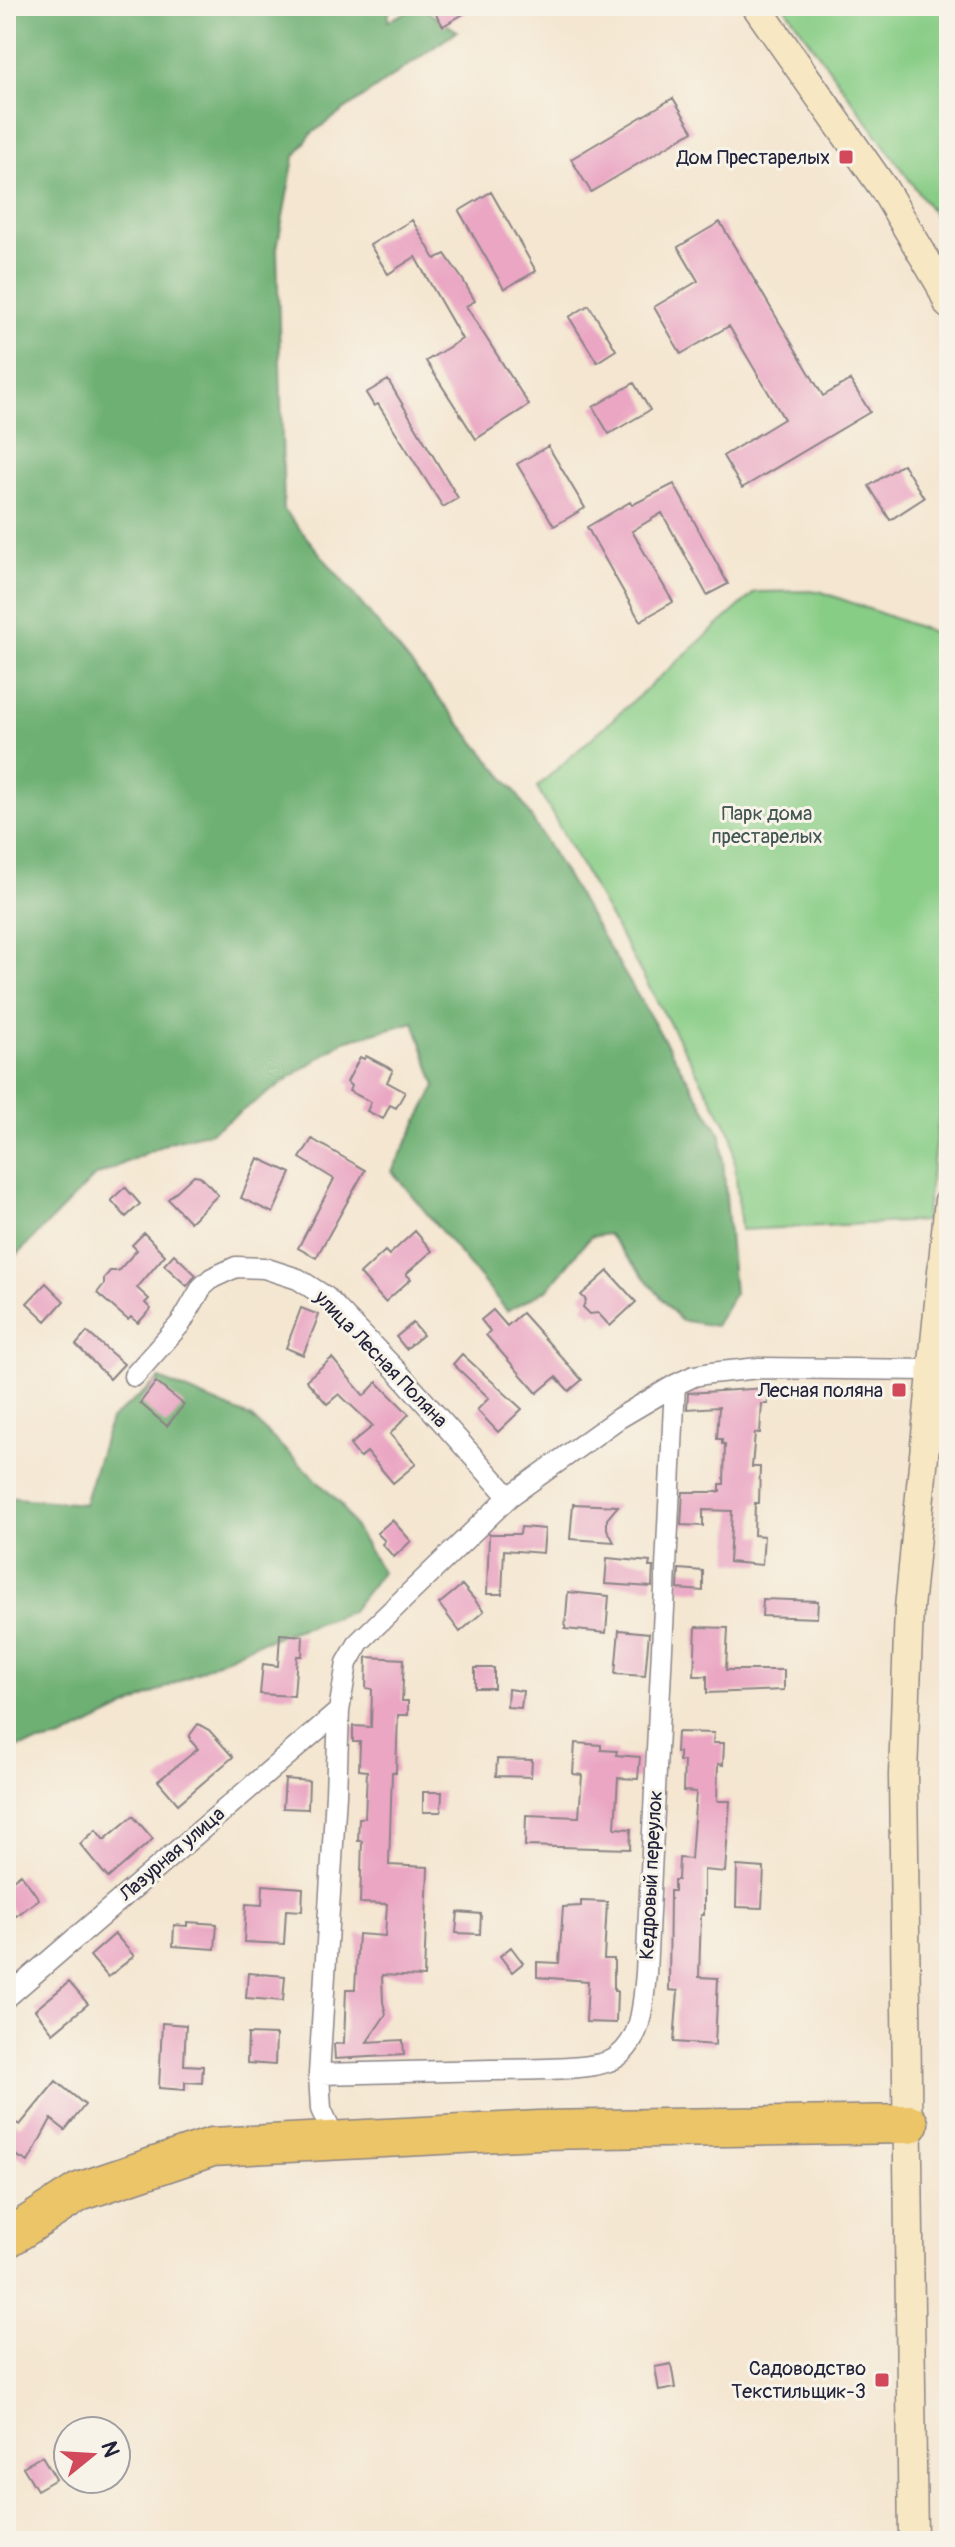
<svg xmlns="http://www.w3.org/2000/svg" width="955" height="2547" viewBox="0 0 955 2547" font-family="Pangolin,sans-serif">
<style>
.green{fill:#88cd86;stroke:#557860;stroke-width:2}
.forest{fill:#6eb073;stroke:#486957;stroke-width:2}
.building{fill:#eaa6c3}
.lines{fill:none;stroke-linecap:round;stroke-linejoin:round}
.street-casing{stroke:#8b8486;stroke-width:23}
.secondary-casing{stroke:#8b8486;stroke-width:31}
.highway-casing{stroke:#8b8486;stroke-width:41}
.street{stroke:#fff;stroke-width:20}
.secondary{stroke:#f7e8c3;stroke-width:28}
.highway{stroke:#ecc569;stroke-width:38}
.poi-dot{fill:#d1495b;stroke:#f7f3e8;stroke-width:3}
.labels{text-anchor:middle;dominant-baseline:central;stroke-width:6;stroke-linejoin:round;paint-order:stroke}
.poi-label{font-size:20px;fill:#22223b;stroke:#f7f3e8;text-anchor:end}
.park-label{font-size:20px;fill:#415552;stroke:#f7f3e8}
.street-label{font-size:20px;fill:#22223b;stroke:#f7f3e8}
</style>
<rect width="100%" height="100%" fill="#f7f3e8"/>
<filter id="ink" filterUnits="userSpaceOnUse"><feTurbulence type="fractalNoise" baseFrequency=".0125" numOctaves="2"/><feDisplacementMap in="SourceGraphic" scale="16" xChannelSelector="R" yChannelSelector="G"/><feConvolveMatrix kernelMatrix="1 2 1 2 8 2 1 2 1" color-interpolation-filters="sRGB"/></filter>
<filter id="wash" filterUnits="userSpaceOnUse"><feTurbulence type="fractalNoise" baseFrequency=".006" numOctaves="4" result="noise"/><feDisplacementMap in="SourceGraphic" scale="32" xChannelSelector="R" yChannelSelector="G"/><feGaussianBlur stdDeviation="1.8" result="paint"/><feColorMatrix in="noise" values="0 0 0 0 0 0 0 0 0 0 0 0 0 0 0 0 0 1.4 0 .05"/><feComposite in="paint" operator="in"/></filter>
<g filter="url(#wash)">
<rect width="100%" height="100%" fill="#f4e6d0"/>
<path class="green" d="M784,6h165v229z
M819,591l130,47v405l-24,178 -184,9 -9,-95 -195,-348 218,-195z"/>
<path class="forest" d="M6,6h384l-2,15 31,-15 38,25 -145,102 -18,25 -17,90 7,262 232,282 205,343 13,159 -19,32 -35,-6 -72,-86 -18,3 -43,53 -40,21 -115,-140 44,-85 -22,-64 -70,19 -133,91 -41,10 -76,35 -88,89z
M160,1379l92,39 88,85 42,69 -31,40 -99,33 -190,94 -56,10v-252l78,7 26,-84z"/>
<g id="blocks">
<path class="building" d="M431,6h46l-34,20z
M673,98l20,33 -102,61 -20,-33z
M491,192l45,79 -32,18 -45,-78z
M412,220l23,39 10,-5 18,26 12,21 -9,5 63,99 -53,34 -50,-78 36,-22 -47,-82 -27,17 -18,-29z
M720,222l103,174 27,-16 20,32 -128,76 -19,-32 61,-37 -55,-93 -48,28 -27,-47 44,-26 -20,-34z
M589,305l27,45 -19,12 -28,-45z
M388,380l70,118 -15,9 -65,-103 -4,2 -8,-13z
M634,383l16,27 -41,24 -16,-27z
M548,446l37,62 -31,18 -37,-62z
M903,464l21,34 -34,22 -21,-34z
M674,484l54,100 -21,11 -45,-82 -30,18 41,71 -33,19 -53,-94 43,-25 2,3z
M366,1056l27,14 -6,12 18,10 -9,16 -6,-3 -7,14 -16,-8 4,-9 -22,-11 2,-5 -4,-4 13,-25 4,2z
M312,1139l53,31 -49,88 -18,-10 36,-69 -34,-21z
M258,1158l33,15 -18,40 -32,-15z
M194,1175l6,1 18,19 -28,27 -22,-23z
M125,1187l15,17 -14,13 -15,-17z
M415,1231l17,20 -26,23 5,5 -26,23 -25,-28 25,-23 4,4z
M144,1233l21,22 -28,33 12,11 -4,4 6,6 -13,14 -7,-6 -3,3 -31,-27 7,-9v-6l6,-7h8l19,-21 -5,-5z
M174,1254l22,21 -9,11 -23,-21z
M608,1271l28,31 -26,24 -12,-13 -8,1 -7,-7 3,-7 -5,-5z
M46,1283l18,18 -18,20 -19,-18z
M301,1308l18,7 -16,40 -17,-7z
M493,1310l14,16 15,-13 60,67 -13,11 -13,-14 -19,16 -51,-58 4,-4 -9,-11z
M413,1323l10,12 -17,14 -10,-12z
M87,1332l37,32 -14,15 -34,-34z
M462,1354l60,55 -24,23 -21,-22 12,-12 -36,-34z
M332,1358l32,38 13,-14 32,32 -19,20 26,30 -23,19 -26,-31 -7,6 -10,-13 23,-19 -34,-32 -12,10 -21,-24z
M156,1382l28,23 -17,21 -27,-23z
M767,1388l1,16h-6l-2,29h-5l-3,34h8l-1,36h-4l-1,32 10,1 -2,29 -33,-3 3,-51 -29,-1v16l-22,-1 2,-33h37v-8h4l1,-40h-3v-5h-5l2,-32 -32,2 1,-16z
M573,1504l45,2 -11,13v10l7,13 -44,-3z
M392,1520l19,21 -17,16 -12,-13 3,-3 -8,-8z
M521,1527l24,2 -2,24 -39,-3 -2,44h-15l2,-60h31z
M607,1558l43,4 -1,5h4l-1,20 -47,-3z
M679,1569l24,2v20l-25,-2z
M462,1585l22,26 -24,21 -21,-28z
M568,1592l41,4 -3,37 -41,-4z
M763,1599l55,2 -1,17 -55,-2z
M696,1627l32,1 -2,42h58v20l-77,3v-17h-13z
M619,1630l30,3 -4,43 -30,-2z
M280,1634l23,2 -1,20h-5l-3,40 -34,-2 3,-30 15,2z
M367,1657l37,2 -2,42h6v14h-10l-2,57h-4l-3,93 39,2 -4,110 -42,-2 1,27 3,12 -19,28 36,-2 1,15 -69,4 -1,-15 10,-1 2,-54h9l3,-55 27,2 2,-32 -27,-1 2,-62h-4l1,-23h6l2,-47 -8,-1 1,-28h-7v-16l18,1 1,-38 -6,-1z
M475,1668h19v20h-19z
M508,1689l15,2 -2,17 -14,-1z
M198,1724l11,6 24,27 -55,47 -20,-23 40,-32 -8,-9v-5z
M677,1732l37,1 -1,10h11l-1,22 -5,-1 -1,37h13l-5,71 -21,-2v45h-3l-2,62 19,1 -3,67 -41,-3 4,-51 -9,-1 1,-99h4v-11h4l1,-22 12,1 5,-67 -13,-1 1,-30h-5v-9h-3z
M575,1743l26,2v5l16,1 -1,4 24,2 -2,22 -20,-1 -3,50 16,1 -1,20 -105,-3 1,-31 53,2 3,-42 -9,-1z
M497,1759l35,1 -1,17 -35,-1z
M285,1779l24,2 -1,28 -25,-1z
M423,1792h19l-1,20h-18z
M133,1816l20,23 -45,39 -28,-34 16,-14 8,10z
M737,1866l27,2 -2,40 -26,-1z
M21,1874l18,25 -23,17 -10,-14v-17z
M263,1885l40,3 -1,23 -16,-1 -2,34 -40,-2 2,-38 16,1z
M581,1901l26,1 -3,57h10v32h3l-1,32 -30,-1 2,-41 -51,-4v-15l22,1 4,-56 18,-1z
M458,1912l23,2 -1,20 -24,-1z
M187,1922l30,2 -2,25 -42,-3 1,-21 13,1z
M115,1934l19,22 -26,21 -18,-21z
M511,1947l12,16 -11,9 -12,-16z
M248,1973l37,3 -2,25 -37,-3z
M69,1982l19,22 -35,29 -18,-23z
M162,2023l24,2 -2,40 19,1 -1,17 -17,-1v8l-26,-2z
M248,2034l28,1 -1,30 -28,-2z
M56,2081l29,24 -20,25 -14,-11 -23,43 -22,-12v-32l14,7z
M671,2364l4,24 -16,3 -4,-24z
M42,2456l14,23 -19,11 -14,-23z"/>
</g>
</g>
<g filter="url(#ink)">
<use href="#blocks" fill-opacity="0" stroke="#8b8486" stroke-width="2"/>
<g class="lines">
<g class="street-casing">
<path id="street" d="M134,1376l47,-53 21,-36 10,-9 24,-11 28,1 34,11 28,18 70,73 113,127
M6,1998l333,-287
M319,2074c57,-1 114,-3 172,-4 27,-1 107,2 126,-13 26,-19 26,-55 29,-84l29,-588
M336,2142l-15,-33 -2,-35 17,-280 3,-83 8,-48 12,-21 150,-145 110,-79 56,-33 19,-9 17,-3 48,-5 172,2"/>
</g>
<g class="secondary-casing">
<path id="secondary" d="M756,6l128,183 56,95 9,21
M913,2541l-10,-766 6,-167 40,-408"/>
</g>
<g class="highway-casing">
<path id="highway" d="M6,2239l73,-47 133,-45 327,-17 370,-6"/>
</g>
<use href="#street" class="street"/>
<use href="#secondary" class="secondary"/>
<use href="#highway" class="highway"/>
</g>
</g>
<g class="poi-dot">
<rect x="838" y="149" width="16" height="16" rx="4"/>
<rect x="891" y="1382" width="16" height="16" rx="4"/>
<rect x="874" y="2372" width="16" height="16" rx="4"/>
</g>
<g class="labels">
<g class="poi-label">
<text x="830" y="157">Дом Престарелых</text>
<text x="883" y="1390">Лесная поляна</text>
<text x="866" y="2368">Садоводство<tspan x="866" dy="23">Текстильщик-3</tspan></text>
</g>
<g class="park-label">
<text x="767" y="813">Парк дома<tspan x="767" dy="23">престарелых</tspan></text>
</g>
<g class="street-label">
<text transform="translate(381 1359) rotate(46)">улица Лесная Поляна</text>
<text transform="translate(172 1854) rotate(-41)">Лазурная улица</text>
<text transform="translate(651 1875) rotate(-87)">Кедровый переулок</text>
</g>
</g>
<rect width="955" height="2547" fill="none" stroke="#f7f3e8" stroke-width="32"/>
<g transform="translate(92 2455) rotate(72)"><circle r="38" fill="#f7f3e8" stroke="#a29fa3" stroke-width="2"/>
<path d="M0-6L14 30L0 20L-14 30Z" fill="#d1495b"/>
<text y="-12" font-size="22" font-weight="bold" text-anchor="middle" fill="#22223b">N</text>
</g>
</svg>
